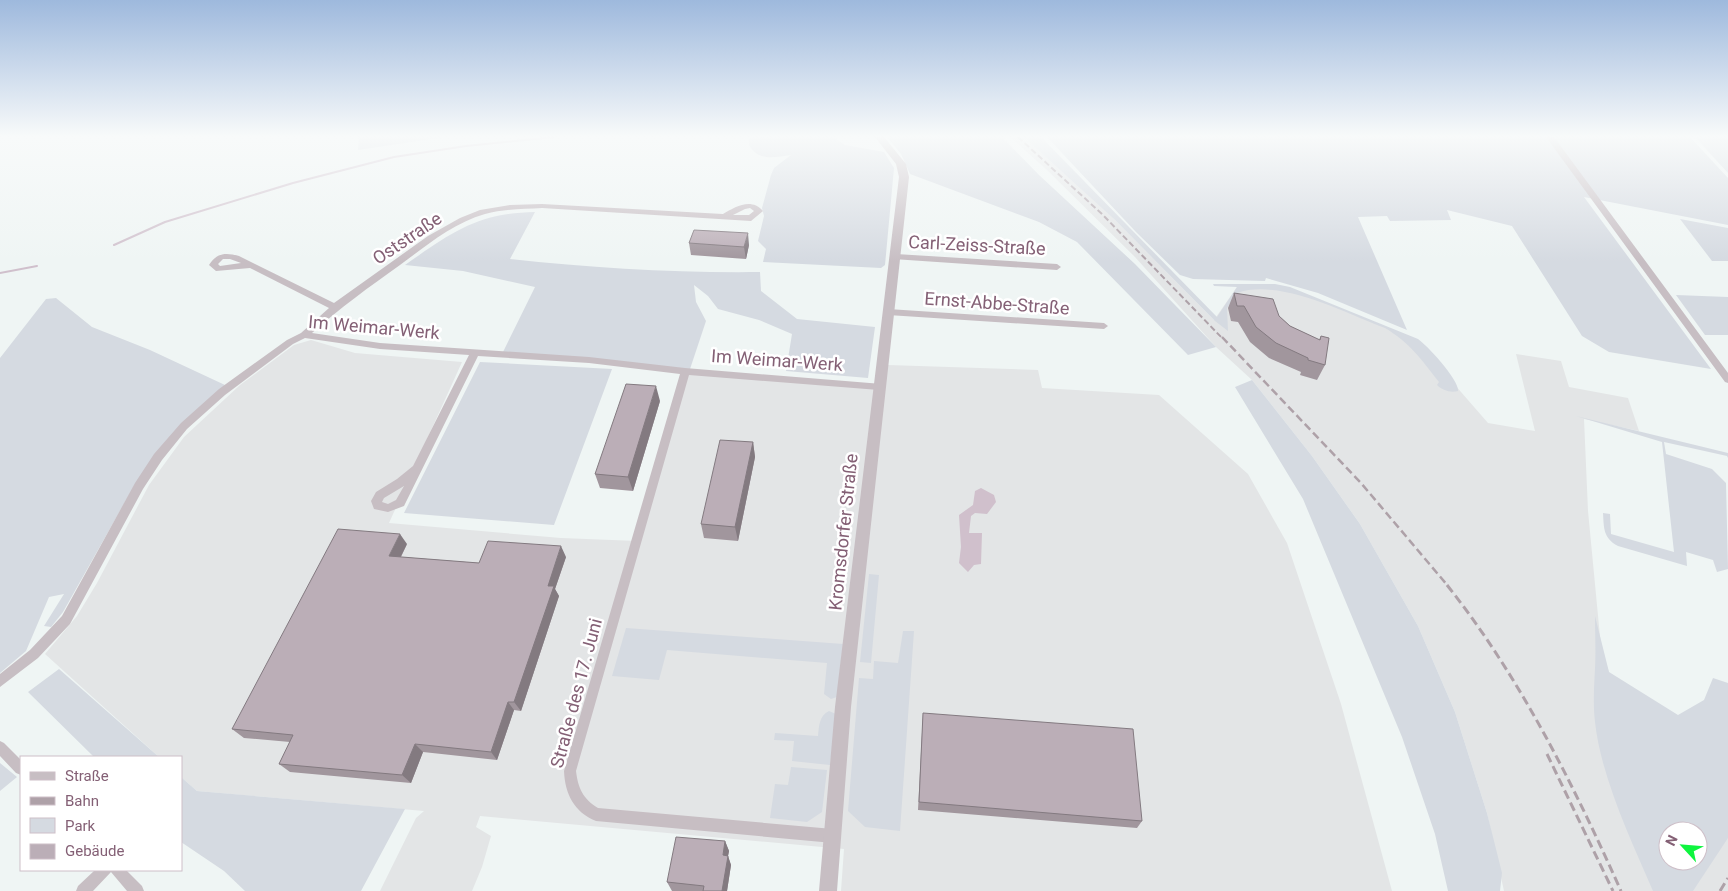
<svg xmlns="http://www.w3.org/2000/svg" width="1728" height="891" viewBox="0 0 1728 891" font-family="Roboto,sans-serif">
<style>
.built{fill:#e3e5e6}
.green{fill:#d5dae1;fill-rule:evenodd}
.water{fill:#d0c0cc}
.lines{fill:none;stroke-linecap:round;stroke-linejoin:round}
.stream{stroke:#d0c0cc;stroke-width:2}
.minor{fill:#c7bec3;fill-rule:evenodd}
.tertiary{fill:#c7bec3;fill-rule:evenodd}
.rail-far2{stroke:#aea1a8;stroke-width:2;stroke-dasharray:6 3;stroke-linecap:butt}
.rail-far1{stroke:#aea1a8;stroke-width:2.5;stroke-dasharray:8 4;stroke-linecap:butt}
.rail{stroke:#aea1a8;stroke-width:3;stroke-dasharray:9 4.5;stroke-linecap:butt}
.wall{fill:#a1969d}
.shaded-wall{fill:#837a80}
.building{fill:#bbaeb7;stroke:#837a80}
.labels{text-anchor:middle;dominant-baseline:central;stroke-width:5;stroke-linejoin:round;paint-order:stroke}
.street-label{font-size:18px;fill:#846075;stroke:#fff}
</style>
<rect width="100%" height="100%" fill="#eff5f4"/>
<path class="built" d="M1010,137h14l41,36 50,47 99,100 23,-33 55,2 122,49 74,85 47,8 -19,-77 45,7 8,26 59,11 11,33 -55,-12 4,92 13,136 67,214h30v-30l30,-50v110h-224l-17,-78 -32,-101 -37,-86 -58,-102 -48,-68 -60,-76 -36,-33 -81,-90 -88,-87z
M311,340l44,13 107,9 -73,161 172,15 76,3 48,-170 194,14 9,-20 150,5 4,18 117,7 89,79 39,69 54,161 51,187h-551l3,-42 -364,-33 -4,11 15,9 -9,31 -10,24h-92l36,-73 8,-7 -227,-20 -16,-14v-20h-22l-114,-103 32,-38 20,-33 52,-98 35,-48 56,-52 54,-40z"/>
<path class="green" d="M359,137h86l-87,13z
M752,137h81l12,8 39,7 10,16 -9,97 -4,3 -118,-6 3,-13 -8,-8 6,-25 -2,-8 9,-33 3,-7 17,-13c-16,2 -32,7 -42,-10v-5z
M887,137h115l37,38 96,89 81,83 -28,8 -111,-113 -38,-20 -129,-48 -9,-20z
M1024,137h17l176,180 20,-30 -23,-1 -1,-2h62l15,3 128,52c9,6 42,42 40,52 -8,2 -16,-1 -21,-6l2,-3c-18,-23 -29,-39 -54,-54 -40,-15 -105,-50 -148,-35l-10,15 1,23 -13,-10 -100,-101z
M1047,137h643l38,41v47l-144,-28 127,172 -102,-17 -27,-16 -70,-110 -65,-16 4,10 -61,1 -3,-5 -29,1 49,113 -89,-37 -52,-15 -1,3 -72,-2 -13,-4 -44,-43z
M1695,137h33v36z
M535,212l-25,47c83,9 167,14 250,13l1,19 36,28 78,8 -7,51 -82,-7 6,-37 -33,-14 -41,-11 -10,-13 -14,-11 2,17 10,19 -16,48 -187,-17 32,-65 -72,-16 -58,-6c46,-32 72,-52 130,-53z
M1680,219l48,9v33h-16z
M1676,295l52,2v38h-23z
M56,298l36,29 58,23 75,35 -91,101 -71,126 -12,15 -7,-1 20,-32 -15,3 -23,54 -26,22v-315l46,-59z
M480,362l132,7 -58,156 -150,-12z
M1252,380l60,76 48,68 58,102 37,86 32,101 15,60 -2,18h-52l-13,-57 -33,-97 -99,-238 -68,-112z
M1576,416l152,37v5l-1,-2 -63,-14 2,12 46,15 14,14 2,86 -11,3 -4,-12 -27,-8 1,14 -69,-20c-15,-8 -14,-18 -15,-33l7,1 1,20 63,18 -12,-110z
M869,574l10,1 -8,88 -11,-1z
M1595,616l14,56 69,43 26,-15 9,-22 15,5v155l-35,53h-40c-22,-51 -52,-114 -58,-169 -2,-18 -1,-35 0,-53 1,-18 0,-36 0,-53zM1668,831h30v30h-30z
M626,628l217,16 -6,53 -6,2 -7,-5 3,-31 -160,-13 -8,30 -47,-4z
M903,631h11l-14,200 -35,-4 -17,-16 11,-133 14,1 1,-18 24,2z
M59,669l100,88h-65l-66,-65z
M829,711l7,3 -6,51 -38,-4 2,-20 -20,-1 1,-7 43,3c1,-10 1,-20 11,-25z
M0,763l17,14 -17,14z
M791,767l36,3 -5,42 -15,10 -37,-4 5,-34 13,1z
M181,777l16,14 208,18 -44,82h-116l-21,-20 -43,-29z"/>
<path class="water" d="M981,488l13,7 2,7 -9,12 -12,-1 -4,3 -2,17h13l-1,31 -7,1 -6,7 -9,-9 2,-16 -2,-32 14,-10 2,-14z"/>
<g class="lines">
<path class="stream" d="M114,245l51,-23 128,-39 101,-26 72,-11 88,-9
M0,273l37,-7"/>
<path class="minor" d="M1546,137h8l174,236v10l-3,-1z
M542,204l181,10c12,-7 28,-17 40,-3l-12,10 -209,-13c-19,1 -39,1 -57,6 -32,9 -59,32 -85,51 -31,22 -60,43 -88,68l68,10 209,14 96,11 197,16 2,2 -5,4 -190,-15 -113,396c2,17 7,28 22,37l235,21 5,2 2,5 -2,5 -5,2 -237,-22c-22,-9 -31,-27 -32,-50l116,-397 -91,-11 -111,-7 -74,150 -16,6 -14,-3 -3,-8 5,-9 21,-13 16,-13 56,-111 -89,-6 -75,-11 -12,6 -68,51 -38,34 -25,31 -19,29 -73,135 -32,34 -38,29v-13l30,-24 32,-34 73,-133 19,-29 27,-31 38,-34 68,-49 14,-7 28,-25 -79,-40 -34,3 -7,-6c8,-12 16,-13 30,-9l95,47 94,-67 32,-18 20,-8 30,-5zM750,208l4,3 -5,4h-16l12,-6zM223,259h7l11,4 -21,3 -2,-2zM404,486l-8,14 -8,4 -6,-2 2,-4z
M896,254l161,10 4,3 -4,3 -164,-11v-4z
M888,309l216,14 4,3 -4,3 -216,-14 -4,-3z
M0,741l4,2 17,17v15l-5,-2 -16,-17z
M95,870h31l16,16 2,5h-17l-16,-19 -18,19h-17l2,-5z"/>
<path class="tertiary" d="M875,137h9l22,27 3,13 -58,530 -14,184h-18l16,-184 64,-530 -3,-13z"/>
<path class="rail-far2" d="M1018,137l84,77 121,125"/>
<path class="rail-far1" d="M1222,337l139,146 87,103"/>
<path class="rail" d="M1447,585c73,92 126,199 174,306
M1547,754l66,137
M1720,891l8,-13"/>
</g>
<path class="wall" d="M689,243l60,2 -3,14 -55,-4z
M1234,293l45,23 11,10 29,14 2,-4 4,29 -8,15 -17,-5 1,-3 -32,-14 -19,-16 -12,-20 -7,-1 -3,-13z
M660,401l-27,90 -33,-3 -5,-14z
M753,442l2,15 -17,84 -34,-3 -3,-14z
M407,544l-6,13 78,6 87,-6 -11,32 4,7 -38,115 -7,-1 -17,50 -74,-8 -12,31 -121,-11 -11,-8 11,-22 -46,-4 -12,-9z
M923,713l219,108 -5,7 -219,-18z
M725,841l4,10 -1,5 3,9 -4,26h-55l-5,-9z"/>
<path class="shaded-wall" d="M748,233l1,12 -3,14 -2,-12z
M656,386l4,15 -27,90 -5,-14z
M753,442l2,15 -17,84 -3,-14z
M400,534l7,10 -11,22 -7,-10z
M561,546l5,11 -11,32 4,7 -38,115 -7,-9 34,-116z
M508,702l6,8 -17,50 -6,-8z
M415,744l8,8 -12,31 -9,-8z
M725,841l4,10 -1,5 3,9 -4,26h-5l1,-36z"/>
<path class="building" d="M694,230l54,3 -4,14 -55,-4z
M1234,293l39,6 6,17 11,10 30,14 1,-4 8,2 -4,27 -17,-5v-2l-32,-15 -20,-16 -12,-21h-7z
M626,384l30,2 -28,91 -33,-3z
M720,440l33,2 -18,85 -34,-3z
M338,529l62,5 -11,22 90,7 9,-22 73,5 -13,40h6l-40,116h-6l-17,50 -76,-8 -13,31 -123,-11 14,-29 -61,-6z
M923,713l210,16 9,92 -223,-19z
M676,837l49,4 -2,14 5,1 -6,35h-19l1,-5 -37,-4z"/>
<linearGradient id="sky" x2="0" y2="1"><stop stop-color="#9eb9dd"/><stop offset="0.52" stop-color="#f8fafa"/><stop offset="1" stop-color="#f8fafa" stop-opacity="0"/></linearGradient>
<rect width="1728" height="262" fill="url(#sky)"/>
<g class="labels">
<g class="street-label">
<text transform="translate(407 238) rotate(-34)">Oststraße</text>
<text transform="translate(977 245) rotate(3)">Carl-Zeiss-Straße</text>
<text transform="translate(997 303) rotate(4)">Ernst-Abbe-Straße</text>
<text transform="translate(374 327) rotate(5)">Im Weimar-Werk</text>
<text transform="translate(777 360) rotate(4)">Im Weimar-Werk</text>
<text transform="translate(843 532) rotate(-84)">Kromsdorfer Straße</text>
<text transform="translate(576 693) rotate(-75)">Straße des 17. Juni</text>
</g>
</g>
<rect x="20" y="756" width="162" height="115" fill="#ffffff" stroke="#cebfc8"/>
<rect x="30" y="772" width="25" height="8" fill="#c7bec3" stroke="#cebfc8"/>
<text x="65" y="781" font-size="15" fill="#846075">Straße</text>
<rect x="30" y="797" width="25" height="8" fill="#aea1a8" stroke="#cebfc8"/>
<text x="65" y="806" font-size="15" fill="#846075">Bahn</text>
<rect x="30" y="818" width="25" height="15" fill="#d5dae1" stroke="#cebfc8"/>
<text x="65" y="831" font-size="15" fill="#846075">Park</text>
<rect x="30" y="844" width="25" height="15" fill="#bbaeb7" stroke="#cebfc8"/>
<text x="65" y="856" font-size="15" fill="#846075">Gebäude</text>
<g transform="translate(1683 846) rotate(296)"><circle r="24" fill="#ffffff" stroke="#cebfc8"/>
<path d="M0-4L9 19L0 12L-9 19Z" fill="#0ff53f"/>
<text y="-8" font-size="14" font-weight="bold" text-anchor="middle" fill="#846075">N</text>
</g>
</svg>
